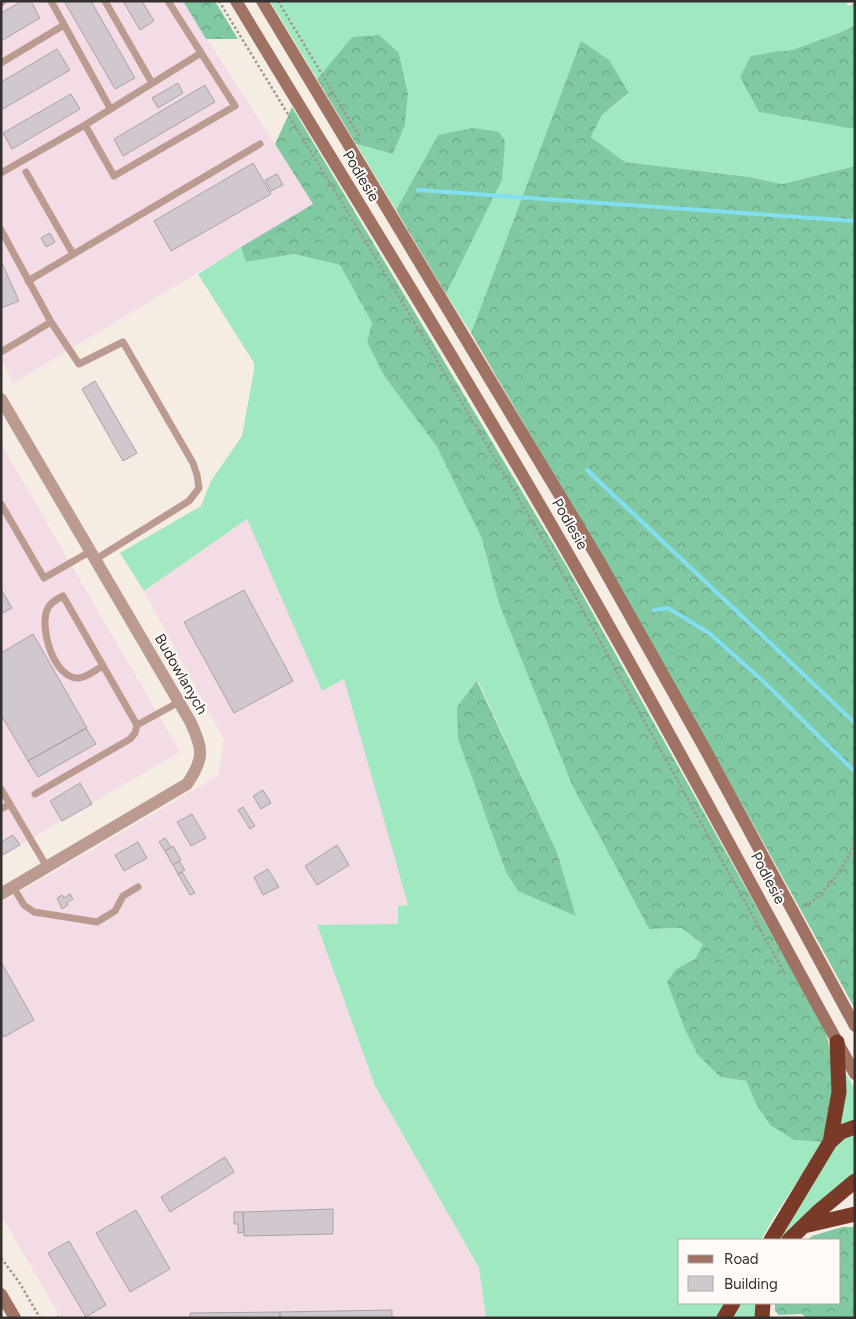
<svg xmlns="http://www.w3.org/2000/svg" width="856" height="1319" viewBox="0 0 856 1319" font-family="Figtree,sans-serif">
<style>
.industrial{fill:#f4dce7}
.grass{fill:#a0e8c0;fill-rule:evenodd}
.forest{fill:url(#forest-crowns)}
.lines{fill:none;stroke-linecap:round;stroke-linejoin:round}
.stream{stroke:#82dff2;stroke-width:4}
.building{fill:#d1c8cf;stroke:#aaa1a8}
.path{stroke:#9e9791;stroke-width:2.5;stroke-dasharray:2.5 2.5;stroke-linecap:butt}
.lane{stroke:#bb9a90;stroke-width:7}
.street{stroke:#bb9a90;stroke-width:12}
.secondary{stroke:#a07263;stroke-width:12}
.highway{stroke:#793b27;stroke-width:15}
.labels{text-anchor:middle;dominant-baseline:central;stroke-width:4;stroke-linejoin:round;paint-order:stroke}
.street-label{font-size:15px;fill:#34302d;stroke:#fefaf7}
</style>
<defs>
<pattern id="forest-crowns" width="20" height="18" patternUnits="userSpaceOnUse" patternTransform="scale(1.25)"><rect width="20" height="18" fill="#81c9a2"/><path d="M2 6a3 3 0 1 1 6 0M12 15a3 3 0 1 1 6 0" fill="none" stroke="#6aa484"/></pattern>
</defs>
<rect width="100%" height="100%" fill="#f5ece4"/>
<path class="industrial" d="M1,1h182l130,203 -300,179 -12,-25z
M1,444l179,308 -179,104z
M247,519l75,171 22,-12 64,227 -10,19 -81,2 58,160 104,182 7,50h-425l-60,-103v-312l218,-128 5,-35 -80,-149z"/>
<path class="grass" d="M270,1h576l2,5 7,-3v22l-16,8 -47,17 -20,2 -21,4 8,56 89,16h7v38l-73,18 -32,-7 -125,-15 -34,-25 11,-22 27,-21 -48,-52 -110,291 -25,-39 56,-114 -64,-45 -42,75 -40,-66 37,10 12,-29 3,-31 -9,-41 -47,-16 -35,42z
M241,247l6,15 47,-8 46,11 32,58 -5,19 17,34 53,71 45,92 17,65 73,181 77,144 32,-1 22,16 -8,15 -19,10 10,63 12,23 22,22 26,4 10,23 14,21 24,15 28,2c-19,33 -43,64 -61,98h-81v63h46l-10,15h-230l-7,-50 -104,-182 -58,-161 81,-1v-18l10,-1 -64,-226 -22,12 -75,-172 -103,72 -24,-38 81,-47 10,-25 31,-45 12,-66v-7l-56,-89zM478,681l79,171 19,64 -70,-44 -48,-133z
M845,1072l10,18v30l-16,6z
M855,1133v40l-61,52 -12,15h-6l57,-91 11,-11z
M740,1303h16l-1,15h-25z"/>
<path class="forest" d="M183,1h32l23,38h-32z
M855,25v103h-7l-89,-16 -19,-35 11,-21 21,-4 20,-2 47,-17z
M379,35l20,18 9,41 -3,31 -12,29 -37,-10 -39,-65 35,-42z
M581,41l28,19 20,33 -27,22 -11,22 34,25 125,15 32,7 73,-18v843c-123,-227 -253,-452 -384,-676z
M292,107l275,460 258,463c11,38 11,75 -3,112l-28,-2 -24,-15 -14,-21 -10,-23 -26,-4 -22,-22 -12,-23 -19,-50 9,-13 19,-10 8,-15 -22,-16 -32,1 -77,-144 -73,-181 -17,-65 -45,-92 -53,-71 -17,-34 5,-19 -32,-58 -46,-11 -48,8 -5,-15 72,-43 -38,-60z
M473,128l26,4 6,9 -3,39 -56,114 -50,-84 42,-75z
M477,681l80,171 19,64 -58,-25 -12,-19 -48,-133 -1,-32z
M842,1227h13v91h-48l-5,-4 -23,1 -4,-4v-8h65v-63h-32l4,-4z"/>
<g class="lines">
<path class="stream" d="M418,190l437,31
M587,470l268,253
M654,610l14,-2 41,25 55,49 91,90"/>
</g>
<path class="building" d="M22,1h9l9,17 -39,23v-28z
M64,1h27l44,77 -20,11z
M123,1h19l12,20 -14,9z
M57,49l13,21 -69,40v-28z
M178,83l5,10 -25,15 -6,-10z
M205,85l10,17 -92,54 -9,-17z
M71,94l9,15 -68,40 -9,-16z
M253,163l18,31 -100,57 -17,-30z
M277,174l6,11 -12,6 -6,-11z
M50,233l5,9 -9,5 -5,-9z
M1,261l18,40 -18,7z
M95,381l42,72 -14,8 -41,-72z
M1,589l11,19 -11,6z
M244,590l49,91 -59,32 -50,-91z
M33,634l54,94 -59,33 -27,-46v-62z
M86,728l10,16 -58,33 -10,-16z
M80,783l12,21 -30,17 -12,-20z
M263,790l8,13 -10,6 -8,-13z
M243,807l12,19 -5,3 -12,-19z
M192,814l14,24 -15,8 -14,-24z
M13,835l7,10 -19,11v-14z
M165,838l6,9 -6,4 -6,-9z
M138,842l9,16 -23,13 -9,-16z
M337,845l12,20 -32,20 -12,-19z
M173,846l8,14 -8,5 -8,-14z
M179,861l6,9 -7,4 -5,-9z
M268,869l11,18 -16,8 -9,-18z
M182,872l13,21 -5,2 -12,-21z
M70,894l3,5 -6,4 1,2 -6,4 -5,-11 5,-3 2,3z
M1,962l33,58 -30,17 -3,-6z
M225,1157l9,15 -64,40 -9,-15z
M333,1209v25l-89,2 -1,-24z
M136,1210l34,59 -40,23 -34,-59z
M234,1212h9l1,20 -6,1v-9h-4z
M69,1241l37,64 -20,12 -38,-64z
M392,1310v8h-112v-6z
M280,1312v6h-90v-5z"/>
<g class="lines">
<path class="path" d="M219,1l179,294 153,258 234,421
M278,1l81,135
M805,907c24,-17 36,-37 50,-63
M1,1258l18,24 21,36
M57,1318l3,-2"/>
<path class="lane" d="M51,1l59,107
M105,1l47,82
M1,3l2,-2
M1,63l63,-38
M85,125l29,51 121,-70 -67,-105
M26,172l47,82
M1,173l84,-48 116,-72
M1,230l50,92 -50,30
M28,281l232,-137
M51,322l28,42 44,-22 70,121 4,12 2,13 -10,13 -93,58
M1,504l43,74 47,-27
M137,725l42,-23
M1,789l46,78
M35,794l95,-55 5,-6 2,-8 -74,-129c-6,3 -12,6 -15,12 -10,18 6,72 31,70 8,-1 16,-8 24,-12
M1,809l9,-5
M13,887l11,18 10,7 63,10 18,-11 8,-15 15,-9"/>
<path class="street" d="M1,399l189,322c13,28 15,37 -3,63l-186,110"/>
<path class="secondary" d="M236,1c116,192 235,382 346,577 94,164 182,331 273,496
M262,1l335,556 108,192 150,277
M1,1294l14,24"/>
<path class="highway" d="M830,1142l9,-50 -2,-50
M804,1226l51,-12
M771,1240l59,-98 11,-10 14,-5
M789,1240l30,-29 36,-30
M724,1318l9,-15
M762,1318l1,-15"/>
</g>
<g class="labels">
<g class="street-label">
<text transform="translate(361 176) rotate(59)">Podlesie</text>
<text transform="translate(570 524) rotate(60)">Podlesie</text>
<text transform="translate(181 674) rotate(60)">Budowlanych</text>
<text transform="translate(768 878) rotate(62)">Podlesie</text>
</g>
</g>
<rect width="856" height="1319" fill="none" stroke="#34302d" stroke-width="5"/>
<rect x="678" y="1239" width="162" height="65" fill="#fefaf7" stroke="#ada9a6"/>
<rect x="688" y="1255" width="25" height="8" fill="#a07263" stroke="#ada9a6"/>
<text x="724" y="1264" font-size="15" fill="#34302d">Road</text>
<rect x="688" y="1276" width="25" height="15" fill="#d1c8cf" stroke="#ada9a6"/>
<text x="724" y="1289" font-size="15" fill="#34302d">Building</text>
</svg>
